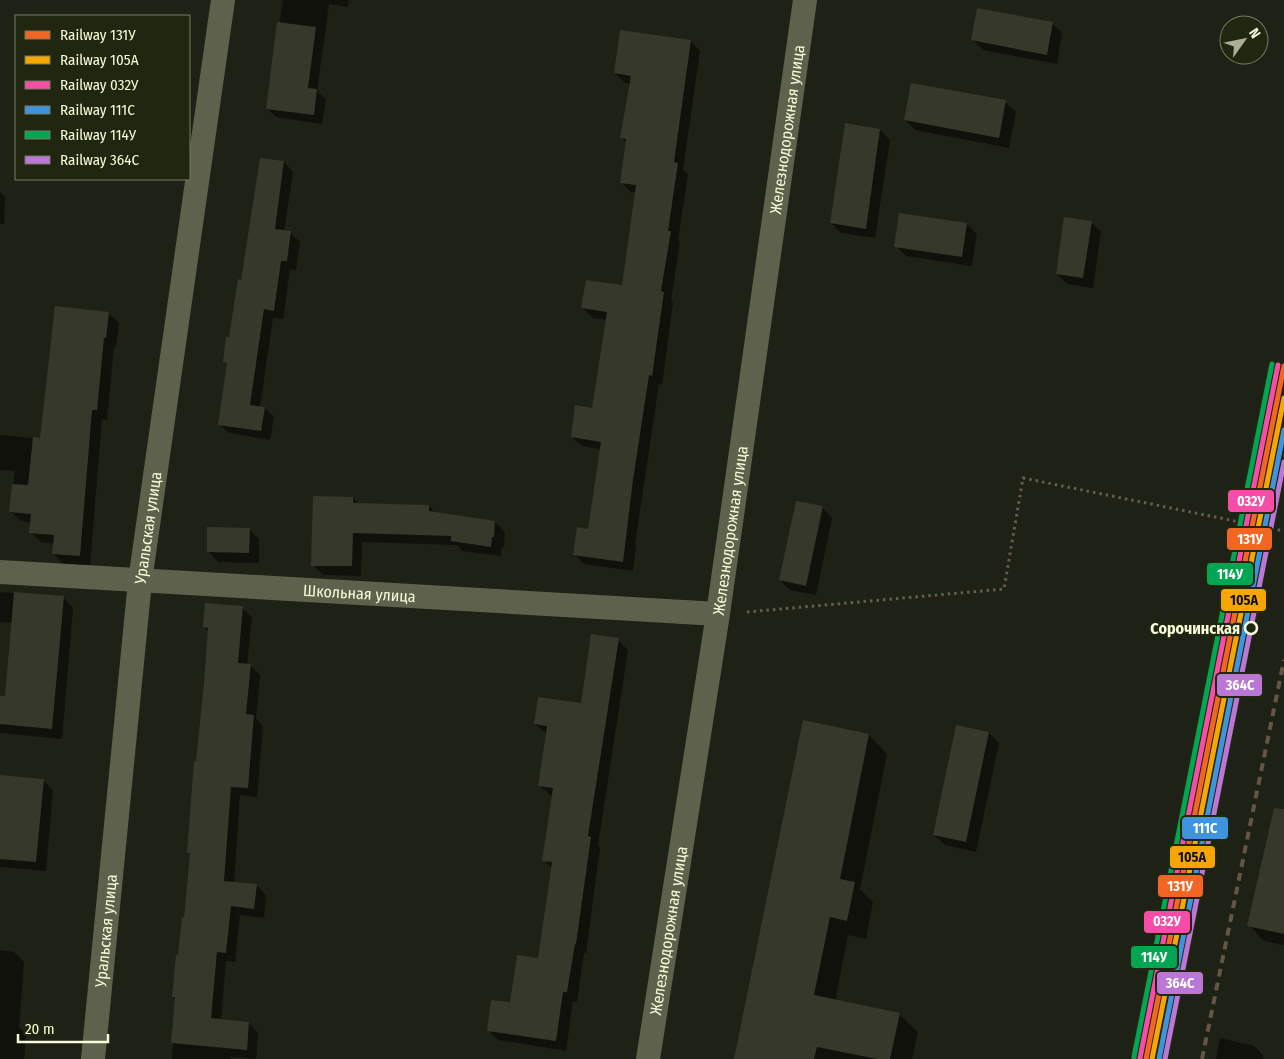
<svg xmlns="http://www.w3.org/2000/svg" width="1284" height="1059" viewBox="0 0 1284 1059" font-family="'Fira Sans Condensed',sans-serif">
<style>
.shadow{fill:#0007}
.building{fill:#35382b}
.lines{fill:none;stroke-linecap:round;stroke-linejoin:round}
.path{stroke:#685c4e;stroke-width:3;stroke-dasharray:2.5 4;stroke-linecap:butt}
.street{stroke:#5e614c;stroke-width:24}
.rail{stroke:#655544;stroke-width:4;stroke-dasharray:8 6;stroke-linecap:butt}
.rail-1-casing{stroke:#212611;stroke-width:9}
.rail-2-casing{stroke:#212611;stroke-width:9}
.rail-3-casing{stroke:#212611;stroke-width:9}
.rail-4-casing{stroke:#212611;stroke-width:9}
.rail-5-casing{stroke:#212611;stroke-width:9}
.rail-6-casing{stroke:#212611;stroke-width:9}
.rail-1{stroke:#f26522;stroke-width:5}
.rail-2{stroke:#f7a600;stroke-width:5}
.rail-3{stroke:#f54da8;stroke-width:5}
.rail-4{stroke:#4094de;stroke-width:5}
.rail-5{stroke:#00a651;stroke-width:5}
.rail-6{stroke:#ba77d6;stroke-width:5}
.stop-dot{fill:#212611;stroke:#f6fcd9;stroke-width:2.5}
.labels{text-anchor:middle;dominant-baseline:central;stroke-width:4.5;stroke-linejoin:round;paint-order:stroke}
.street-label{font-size:16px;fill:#f6fcd9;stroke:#212611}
.stop-label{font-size:16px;font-weight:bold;fill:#f6fcd9;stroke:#212611;text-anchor:end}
.line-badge{stroke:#212611;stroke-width:2}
.badge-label{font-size:14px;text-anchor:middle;font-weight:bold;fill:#fff}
.pale-badge-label{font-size:14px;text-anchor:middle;font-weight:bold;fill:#111}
</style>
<rect width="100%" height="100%" fill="#1e2116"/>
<path class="shadow" d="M283,0h66l-1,7 -19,-3 -12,87 9,8 -4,25 -46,-7 -9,-9z
M1052,23l10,10 -5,31 -74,-14 -10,-10z
M691,41l9,10 -17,119 5,4 -10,66 2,2 -9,58 2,3 -11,82 -3,-1 -24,160 1,2 -3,25 -49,-7 -9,-9 14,-25 12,-81 -19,-3 -10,-9 22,-28 13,-89 -14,-2 -10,-10 40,-21 13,-94 -5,-1 -10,-10 6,-39 -5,-5 9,-54 -6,-1 -10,-10z
M1005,102l11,10 -7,36 -94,-18 -10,-10z
M880,130l10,10 -15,98 -34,-5 -10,-10z
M284,162l9,10 -9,60 7,1 9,9 -4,28 -6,-1 -7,50 -10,-1 -13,89 5,1 9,9 -4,23 -41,-7 -10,-9 9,-59 -4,-3 18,-81z
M0,192l5,5 -1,27h-4z
M1091,222l10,10 -8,56 -26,-4 -10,-10z
M967,224l10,10 -5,32 -66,-10 -10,-10z
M108,313l11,10 -3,25 -2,-1 -7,73 -5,-1 -12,147 -27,-2 -10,-11 1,-9 -13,-2 -10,-10 1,-9 -11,-2 -11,-10 5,-40 -15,-1v-35l42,4z
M353,498l7,7 69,1 7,8 59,8 10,10 -1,15h-2l-1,9 -39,-5 -5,-6 -95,-3 -1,34 -38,-1 -10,-10z
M822,507l10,11 -16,77 -26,-5 -10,-10z
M249,529l10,10v24l-41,-1 -10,-11z
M0,592l63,5 10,11 -11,131 -62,-6v-36l6,1 6,-75 -12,-1z
M242,608l10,9 -5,48h3l10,10 -4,43 7,8 -6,71 -17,-2 -6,88 22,2 10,10 -2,23 -24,-3 -5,47 -9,-1 -5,60 28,2 9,10 -2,26 -25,-2v2h-59l4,-60 -3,-3 13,-77 5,-64 -2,-2 20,-221 -5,-5z
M618,640l10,10 -30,195 2,3 -14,105h-2l-7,49 -4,-1 -7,50 -68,-11 -10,-10 23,-26 28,-45 14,-90 -9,-9 9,-64 -3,-1 -11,-10 8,-51 -12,-10 47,-20z
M804,722l65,13 18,19 -27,135 13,13 -7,37 -18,-4 -13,66 64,13 19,18 -6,27h-176z
M989,733l10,10 -23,109 -31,-7 -11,-10z
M0,776l43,4 10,10 -7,81 -46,-4z
M1284,840v105l-20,-4 -15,-16z
M0,950l14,2 10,10 -5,65 7,8 -2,24h-24z
M1220,1038l34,8 10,10 -1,3h-47z"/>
<path class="building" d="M977,8l76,14 -6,33 -76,-15z
M277,22l39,5 -8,61 9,1 -3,26 -48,-6z
M620,30l71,10 -17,122 4,1 -10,68h3l-10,60 3,1 -12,84 -3,-1 -16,105 -10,82 -50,-7 4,-28 11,2 13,-87 -30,-5 4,-32 17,3 15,-96 -26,-4 5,-28 36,5 14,-100 -16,-2 6,-44 -6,-1 11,-62 -17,-3z
M911,83l95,17 -7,38 -95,-18z
M845,123l35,6 -14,100 -36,-6z
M260,158l24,3 -9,68 16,2 -4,30h-6l-7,50 -10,-2 -14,96 15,2 -4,24 -43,-6 9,-62 -4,-1 3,-25h3l9,-58 3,1z
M899,213l68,10 -5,34 -68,-10z
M1064,217l28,4 -9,57 -27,-4z
M55,306l54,6 -3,26h-2l-7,72h-5l-12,146 -28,-2 2,-19 -25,-2 2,-19 -22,-2 3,-28 16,1 5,-48 7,1z
M313,496l40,1v6l76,2v6l66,10 -1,16h-2l-1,10 -40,-6v-5l-98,-3 -1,33h-41z
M796,501l27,5 -17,80 -27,-6z
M207,527l43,1 -1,25 -42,-1z
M14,592l50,4 -12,133 -52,-5v-28h5z
M205,603l38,3 -5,57 13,1 -5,50 8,1 -6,73 -17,-1 -7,94 33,3 -3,25 -23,-3 -5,47 -9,-1 -6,66 38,4 -2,28 -76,-7 4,-46h-3l4,-42h2l4,-38 2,1 6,-65h-3l7,-92h2l8,-78 4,-55 -5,-1z
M591,634l28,4 -31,198 3,1 -15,107h-1l-8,48h-4l-7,49 -69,-10 4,-31 19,2 7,-47 21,3 14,-96 -10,-1 11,-73 -15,-2 9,-60 -13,-2 4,-27 43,6z
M803,720l66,14 -29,145 15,3 -8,39 -17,-4 -16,78 86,18 -10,46h-13l-60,-12 -3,12h-80z
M956,725l33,7 -23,110 -33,-7z
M0,775l44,4 -8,83 -36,-3z
M1274,808l10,1v125l-37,-8z"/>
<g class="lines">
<path class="path" d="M747,612l257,-23 19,-111 261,53
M1249,629l18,-101 17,-79"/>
<g class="street">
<path id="s1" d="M0,572l718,42"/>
<path id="s2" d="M93,1059l47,-478 83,-581"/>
<path id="s3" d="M648,1059l70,-445 87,-614"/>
</g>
<path class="rail" d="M1202,1059l82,-399"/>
<g class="rail-1-casing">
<path id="rail-1" d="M1146,1059l138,-693"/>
</g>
<g class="rail-2-casing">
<path id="rail-2" d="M1152,1059l132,-661"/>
</g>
<g class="rail-3-casing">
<path id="rail-3" d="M1140,1058l138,-693"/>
</g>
<g class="rail-4-casing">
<path id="rail-4" d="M1159,1059l125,-629"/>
</g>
<g class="rail-5-casing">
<path id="rail-5" d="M1134,1057l138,-693"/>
</g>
<g class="rail-6-casing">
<path id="rail-6" d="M1165,1059l119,-597"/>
</g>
<use href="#rail-1" class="rail-1"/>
<use href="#rail-2" class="rail-2"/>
<use href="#rail-3" class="rail-3"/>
<use href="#rail-4" class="rail-4"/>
<use href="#rail-5" class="rail-5"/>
<use href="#rail-6" class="rail-6"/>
</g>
<circle class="stop-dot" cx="1251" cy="628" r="6"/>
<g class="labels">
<g class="street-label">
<text stroke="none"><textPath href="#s3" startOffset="940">Железнодорожная улица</textPath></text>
<text stroke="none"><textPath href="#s2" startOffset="534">Уральская улица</textPath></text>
<text stroke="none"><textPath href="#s3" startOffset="535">Железнодорожная улица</textPath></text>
<text stroke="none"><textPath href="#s1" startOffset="360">Школьная улица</textPath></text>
<text stroke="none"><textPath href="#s3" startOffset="130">Железнодорожная улица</textPath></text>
<text stroke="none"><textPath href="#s2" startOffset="129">Уральская улица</textPath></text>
</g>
<g class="stop-label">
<text x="1240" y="628">Сорочинская</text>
</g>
</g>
<g class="line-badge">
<rect x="1227" y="489" width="48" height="24" rx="5" fill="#f54da8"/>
<rect x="1226" y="527" width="47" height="24" rx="5" fill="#f26522"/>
<rect x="1206" y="562" width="48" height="24" rx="5" fill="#00a651"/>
<rect x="1220" y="588" width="47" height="24" rx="5" fill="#f7a600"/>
<rect x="1216" y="673" width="47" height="24" rx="5" fill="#ba77d6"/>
<rect x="1181" y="816" width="48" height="24" rx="5" fill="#4094de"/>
<rect x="1169" y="845" width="47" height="24" rx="5" fill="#f7a600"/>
<rect x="1157" y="874" width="47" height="24" rx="5" fill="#f26522"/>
<rect x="1143" y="910" width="48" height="24" rx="5" fill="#f54da8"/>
<rect x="1130" y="945" width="48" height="24" rx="5" fill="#00a651"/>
<rect x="1156" y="971" width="48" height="24" rx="5" fill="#ba77d6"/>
</g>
<g class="badge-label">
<text x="1251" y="506">032У</text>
<text x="1250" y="544">131У</text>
<text x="1230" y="579">114У</text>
<text x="1240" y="690">364С</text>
<text x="1205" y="833">111С</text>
<text x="1180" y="891">131У</text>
<text x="1167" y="926">032У</text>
<text x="1154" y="962">114У</text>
<text x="1180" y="988">364С</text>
</g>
<g class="pale-badge-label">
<text x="1244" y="605">105А</text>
<text x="1192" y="862">105А</text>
</g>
<rect x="15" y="15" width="175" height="165" fill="#212611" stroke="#767c61"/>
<rect x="25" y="31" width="25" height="8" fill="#f26522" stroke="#767c61"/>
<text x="60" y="40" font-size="15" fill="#f6fcd9">Railway 131У</text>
<rect x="25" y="56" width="25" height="8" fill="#f7a600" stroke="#767c61"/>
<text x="60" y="65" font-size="15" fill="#f6fcd9">Railway 105А</text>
<rect x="25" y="81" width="25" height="8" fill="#f54da8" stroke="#767c61"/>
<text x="60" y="90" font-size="15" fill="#f6fcd9">Railway 032У</text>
<rect x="25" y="106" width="25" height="8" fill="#4094de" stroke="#767c61"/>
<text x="60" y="115" font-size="15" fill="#f6fcd9">Railway 111С</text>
<rect x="25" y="131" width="25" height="8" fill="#00a651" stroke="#767c61"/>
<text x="60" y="140" font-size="15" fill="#f6fcd9">Railway 114У</text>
<rect x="25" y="156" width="25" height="8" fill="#ba77d6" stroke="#767c61"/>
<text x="60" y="165" font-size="15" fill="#f6fcd9">Railway 364С</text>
<g transform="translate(1244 40) rotate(57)"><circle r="24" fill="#212611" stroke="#767c61"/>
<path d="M0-4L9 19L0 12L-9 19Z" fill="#aaaf95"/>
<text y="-8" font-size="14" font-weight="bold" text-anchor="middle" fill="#f6fcd9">N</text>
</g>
<path d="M18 1034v8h90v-8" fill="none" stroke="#f6fcd9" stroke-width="2.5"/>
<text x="25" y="1034" font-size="15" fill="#f6fcd9" stroke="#212611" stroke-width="4" paint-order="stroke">20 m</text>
</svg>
